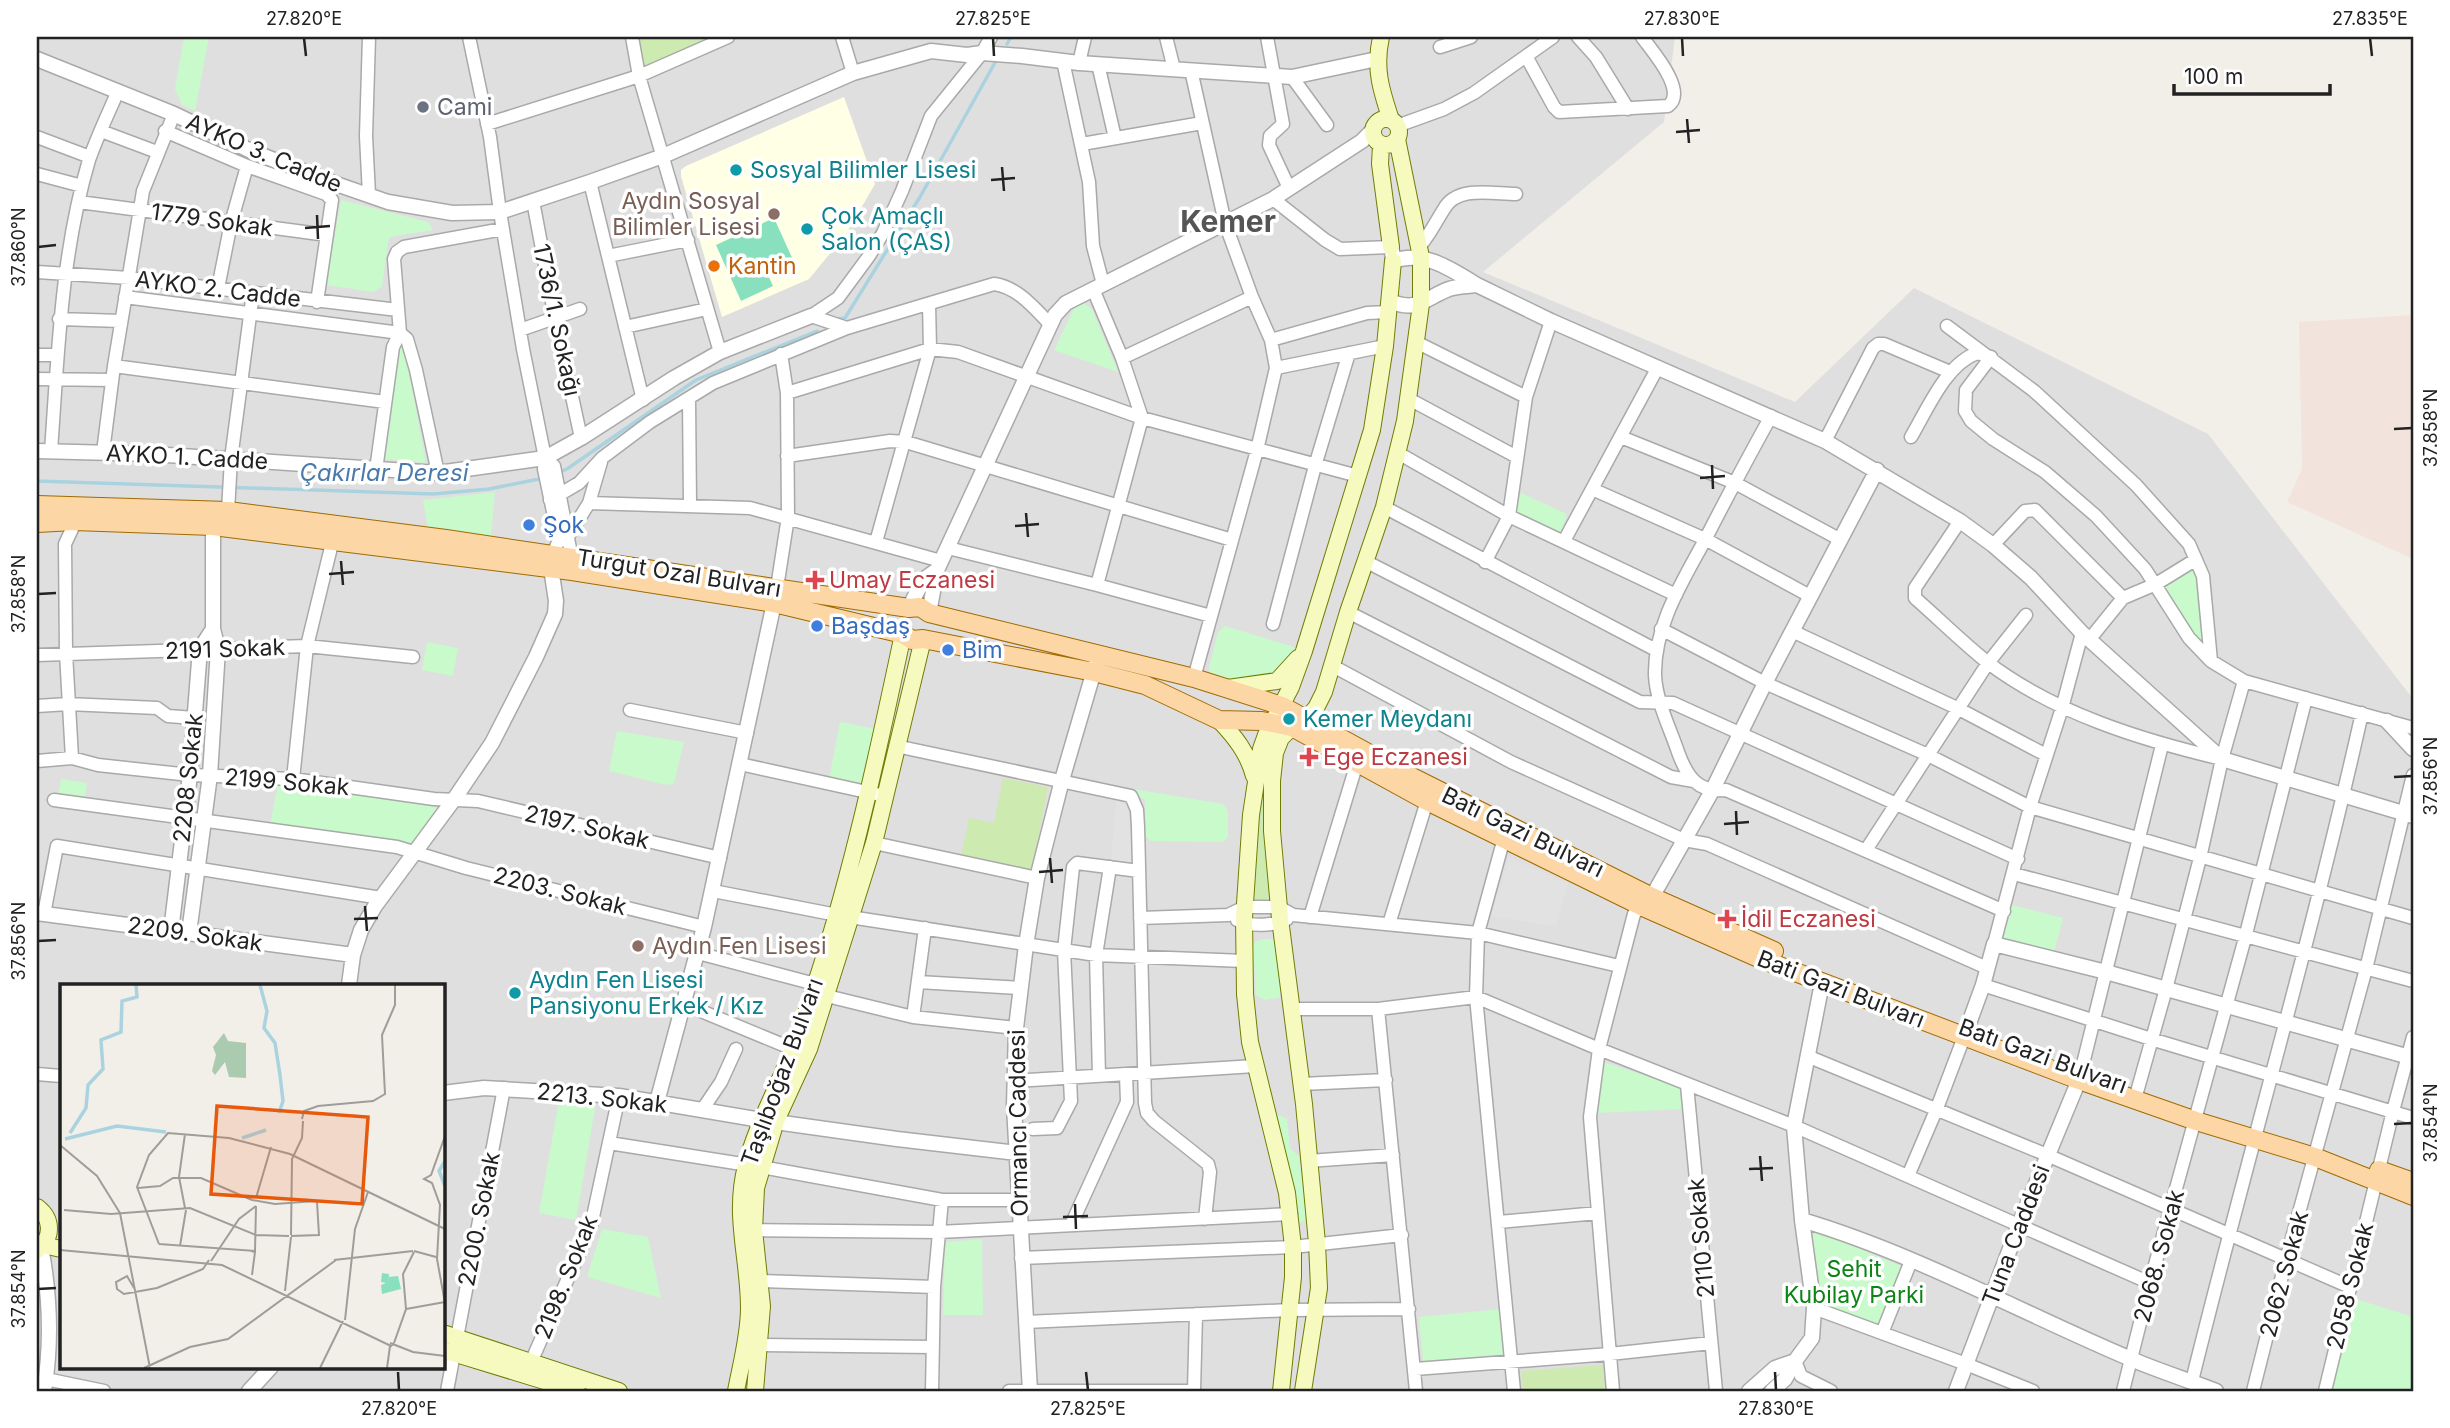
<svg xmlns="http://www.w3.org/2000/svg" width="2450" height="1428" viewBox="0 0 2450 1428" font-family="Inter,sans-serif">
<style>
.residential{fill:#e0dfdf;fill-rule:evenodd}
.education{fill:#ffffe5}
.military{fill:#f3e3dd}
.grass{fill:#cdebb0}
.park{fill:#c8facc}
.pitch{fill:#88e0be}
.parking{fill:#e2e2e2}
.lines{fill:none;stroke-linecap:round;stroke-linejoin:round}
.stream{stroke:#aad3df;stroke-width:3.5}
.minor-casing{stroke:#a9a9a9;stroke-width:15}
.tertiary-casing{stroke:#a9a9a9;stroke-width:17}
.secondary-casing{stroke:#707d05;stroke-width:18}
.primary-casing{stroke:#a06b00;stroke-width:20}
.minor{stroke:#fff;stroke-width:12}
.tertiary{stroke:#fff;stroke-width:14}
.secondary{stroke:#f7fabf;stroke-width:16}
.primary{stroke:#fcd6a4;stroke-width:18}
.ticks{fill:none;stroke:#222;stroke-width:2.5}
.worship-dot{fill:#6b7280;stroke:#fff;stroke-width:2.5}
.culture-dot{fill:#0f9aa8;stroke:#fff;stroke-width:2.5}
.education-dot{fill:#8d6e63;stroke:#fff;stroke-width:2.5}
.food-dot{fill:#e8710a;stroke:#fff;stroke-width:2.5}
.shop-dot{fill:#3f7fe0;stroke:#fff;stroke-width:2.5}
.health-dot{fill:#e0444e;stroke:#fff;stroke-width:2.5}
.labels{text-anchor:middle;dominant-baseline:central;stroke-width:7;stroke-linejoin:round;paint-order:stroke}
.worship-label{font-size:23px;fill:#5b616d;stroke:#fff;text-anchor:start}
.street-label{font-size:23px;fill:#222;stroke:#fff}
.culture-label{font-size:23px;fill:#0d838f;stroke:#fff;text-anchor:start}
.education-label{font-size:23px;fill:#785e54;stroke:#fff;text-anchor:end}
.food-label{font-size:23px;fill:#c56008;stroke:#fff;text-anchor:start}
.shop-label{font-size:23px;fill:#366cbe;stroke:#fff;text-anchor:start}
.health-label{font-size:23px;fill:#be3a42;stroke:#fff;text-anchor:start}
.park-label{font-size:23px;fill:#0c8416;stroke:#fff}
.water-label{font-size:24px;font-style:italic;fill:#4a7aab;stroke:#fff}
.district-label{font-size:30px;font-weight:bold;fill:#555;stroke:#fff}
.inset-river{fill:none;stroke:#aad3df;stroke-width:3.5}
.inset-road{fill:none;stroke:#9f9d99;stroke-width:2}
.view{fill:#e8590c;fill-opacity:0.15;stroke:#e8590c;stroke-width:3.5}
.inset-edge{fill:none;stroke:#222;stroke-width:3.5}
.neatline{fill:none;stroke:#222;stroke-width:2.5}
.ticks-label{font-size:18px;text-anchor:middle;fill:#222}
</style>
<rect width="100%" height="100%" fill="#f2efe9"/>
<path class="residential" d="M37,37h1638l-11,85 -181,150 312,130 119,-114 294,146 205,265v692h-2376zM61,985h382v382h-382z"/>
<path class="education" d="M844,97l31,87 -29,50 -37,45 -87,38 -41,-141v-6l5,-4z"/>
<path class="military" d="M2413,315v244l-126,-57 15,-33 -3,-147z"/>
<path class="grass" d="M638,37h74l-70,31z
M1264,771l1,76 5,51 -13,5 -4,-3 3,-75z
M1003,778l45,9 -16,83 -71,-14 8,-38 25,5z
M1603,1365l2,26h-82l-2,-20z"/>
<path class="park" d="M184,37h25l-14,74 -13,-6 -7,-16z
M341,200l87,22 5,8 -44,7 -7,49 -8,6 -48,-7z
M1084,303l8,6 26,63 -64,-22 22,-45z
M404,346l22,117 -41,-4 14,-112z
M495,492l-4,44 -63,-7 -5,-29z
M1521,493l46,21 -6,18 -47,-20z
M2191,568l10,18 4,62c-18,-18 -36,-42 -40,-67z
M1225,626l69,21v4l-21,27c-19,3 -49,10 -64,-5v-5l9,-36z
M427,642l31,6 -5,28 -31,-6z
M840,722l37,7 -11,57 -37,-7z
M617,731l67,11 -10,41 -7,2 -58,-14z
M61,779l26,4 -2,14 -26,-4z
M278,784l157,21 2,6 -24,33 -8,1 -135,-20z
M1133,789l90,15 5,7v26l-5,5 -73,-1 -5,-6v-35l-14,-9z
M2012,905l51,13 -9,34 -51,-13z
M1262,939h14l5,51 -2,8 -14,2 -9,-5 -3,-48 2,-5z
M1604,1062l79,26v21l-87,4z
M560,1095l36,7 -20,118 -37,-7z
M1279,1115l8,4 3,29 9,8 7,58 -1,7 -7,2 -24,-97z
M602,1229l46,8 13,61 -74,-21z
M1812,1229l94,39 -23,60 -66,-24z
M982,1239l1,76h-40l2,-73z
M2356,1299l57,18v74h-82z
M1501,1309l4,45 -82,8 -4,-45z"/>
<path class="pitch" d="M774,218l20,44 -27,11 6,13 -32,15 -25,-56z"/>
<path class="parking" d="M1116,800l13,5 3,59 -21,-3z
M1509,858l59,25 -12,43 -65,-9z"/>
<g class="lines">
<path class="stream" d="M1007,44l4,-7
M836,319l9,-1 75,-121 77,-138
M558,473l9,-4 129,-89 121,-49
M37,481l396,13 56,-5 55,-11"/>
<g class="minor-casing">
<path id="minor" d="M469,37l21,100 10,75 23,137 22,109 -1,11 15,71 -6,14
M632,37l7,39 81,276
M842,37l11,36
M1166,37l8,32
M1267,37l16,87 -13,12 -1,9 20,43
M1578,37l18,20 32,52
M1440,47l31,-10
M1526,56l28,51 5,5 109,-6c20,-15 -16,-55 -26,-69
M1063,61l26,121 4,64 10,38
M1079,63l6,-26
M1098,64l17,74
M1191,70l34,153 27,74 19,43 5,28 -19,82 -63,228
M1292,77l35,48
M487,124l152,-48 89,-39
M1397,126l47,-17 30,-16 79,-56
M101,131l56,21
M165,131l82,35 79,28 6,6 -15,102
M37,137l53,20
M1082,144l120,-21
M37,174l45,12
M590,182l53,218
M369,195l-3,-59 3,-99
M1273,199l52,41 15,9 51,-2
M533,201l22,117 26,120
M79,202l248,33
M1420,246c11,-13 15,-23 24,-37 13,-24 49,-15 72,-15
M608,256l80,-16
M37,272l92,6 269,32
M218,288l13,-65 16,-57
M1093,289l29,69 20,60 -45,167
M125,297l275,36
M811,316l27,-18 31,-42 14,-23 19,-42 29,-75 51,-63 9,-16
M811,316l36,12
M59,319l62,2
M1947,326l87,65 102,94 53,59 14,32 8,85
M625,327l82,-18
M520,330l60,-21
M1271,340l96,-27 22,-1
M1416,342l110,55
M37,355h20
M1122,358l130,-61
M114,366l271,36
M1276,368l109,-22
M37,379l75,1
M787,393l143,-44 28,3 184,66 216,58
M689,399l1,106
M1409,399l108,58
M1771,416c-22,40 -44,81 -65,122 -23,43 -52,87 -51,137 1,26 15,53 23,77 9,25 20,41 48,38l278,121
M1621,437l114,46 106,57
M1911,437c16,-27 35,-73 66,-84l14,4 -25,33 -1,21 6,10 22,18 52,33 51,44 49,53 44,69 22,23 33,20 169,47
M1825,441l48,-93 5,-4h6l66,28
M51,451c7,-97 10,-197 38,-291 8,-23 19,-46 29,-69
M103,452l11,-86 29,-175 31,-77
M1398,453l111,63 167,79
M787,456l103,-15 16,1 326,98
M545,458l9,8 19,98
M376,470l17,-123 7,-14
M438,473l-22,-103 -9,-31 -7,-6 -6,-74 3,-7 7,-5 99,-18
M1592,489l113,50 105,57
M550,500l29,-17 23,-25 48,-36 63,-39 134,-55 147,-44c24,3 41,25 57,41
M589,503l161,5 191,53
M1384,507l272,143
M228,511l3,-52 22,-166
M1960,521l-45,67v10c24,21 47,44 72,64 67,51 154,78 235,97
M569,535l20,-32 12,-41
M1564,541l94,-174
M876,542l54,-193 -1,-45
M1993,545l32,-34 10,-1 88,88
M948,548l149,37 114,31
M1365,561l275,141 33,1 345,156
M1485,562l24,-46 17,-119 25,-76
M776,594l12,-77 -1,-124 -6,-39
M1348,612l323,165 23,4
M1273,624l42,-158 34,-113
M1661,629l104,54 163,72 102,52 383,111
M1792,631l165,77 89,47
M2089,640l34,-42 33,-14 39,-24
M37,655l270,-9 106,11
M1331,665l180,97 173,78 23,4 280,124
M37,706l31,-2 89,4 11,8 26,2
M630,710l117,23
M896,746l235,50 6,14 1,17 7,276 2,10 7,8 54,43 2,8 -5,47
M72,758l-6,-105 -1,-109 7,-15 3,-13
M37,761l35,-3 26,7 92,10 103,4 141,20 44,2 242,57
M740,764l145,32
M293,779l14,-133 27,-111
M54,800l343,47 69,21 238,59
M1504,838l-26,95 -2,64 38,394
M874,843l163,35
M1866,850l122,-187 38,-48
M2014,874l399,107
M713,891l124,24 259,40 148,6
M44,914l13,-68 324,52
M1310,917l47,-154
M1140,918l88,-3 17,-8h34l14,8 185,18 141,33
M1237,920c13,7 38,6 50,-1
M1389,924l38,-123
M1994,944l36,-137 32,-99 20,-75
M698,953l117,31
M918,982l102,6
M1983,985l168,54 262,79
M827,996l86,21 103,11
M684,1004l109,45
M1292,1009h86l98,-12 123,52 195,77 356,157
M1378,1009l38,382
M913,1017l12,-89
M1807,1056l240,99 303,132
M37,1074l24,2
M1099,1076l-3,-121 14,-88
M2079,1080l83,-335
M1014,1081l241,-15
M1302,1084l84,-4
M1687,1085l29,306
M2135,1099l31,-110 34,-131 22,-99 22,-78
M702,1110l19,-28 15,-33
M1033,1129l24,-1 14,-27 -7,-151 9,-83 4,-4 62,8
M609,1143l152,24 181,33h76
M1308,1161l85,-6
M1908,1176l29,-68 27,-71
M1499,1222l99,-9
M1071,1225l56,-123 -1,-28
M745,1230l194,2 352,-18
M1021,1258l272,-11 109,-12
M753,1283l7,-2 174,6
M1814,1308l152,56 67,27
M1026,1322l264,-12 119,-1
M1882,1333l29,-72
M760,1345l173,2
M1795,1361l6,15 30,15
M528,1369l63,-143 28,-130
M1415,1369l195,-15 101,-11
M46,1379l58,12
M2192,1381c55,-223 120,-444 170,-668
M447,1391l57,-303
M932,1391l2,-104 8,-87
M1009,1391h185
M1194,1391l2,-77
M1613,1391l-23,-274 9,-68 35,-135 7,-8
M2123,1391l27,-108 95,-345 61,-240
M2253,1391l33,-131 80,-291 47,-194
M2325,1391l68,-280 20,-74"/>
</g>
<g class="tertiary-casing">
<path id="tertiary" d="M37,59l137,55 77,37 88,34 49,17 64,11 48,-1 90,-30 73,-26 190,-83 78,-22 36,4 15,-2 40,3 57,7 213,14 85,-18
M1477,285l74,36 274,120 135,80 33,24 38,33 51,55 140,126 191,57
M1390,301c27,12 35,-3 59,-12 8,-3 19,-3 28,-4 -26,-16 -53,-35 -84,-24l-1,-10
M37,451l115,3 286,19 107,-15 36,-20 93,-60 46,-26 91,-36
M909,608l14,-28 14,-10
M929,613l8,-43 118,-255 11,-12 207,-104 89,-58 10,-10
M2387,721l26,28
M1645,903l7,-6 60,-106 53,-108 112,-213
M37,913l316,42
M171,931l19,-156 10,-126 13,-20
M189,933l21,-158 8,-126 -5,-20v-103
M349,985l4,-30 8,-25 14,-24 80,-108 37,-55 44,-86 19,-43 1,-13 -5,-33 2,-10
M1964,1037l19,-52 11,-41 112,28 307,86
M443,1093l41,-5 135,8 142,24 136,19 120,14
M657,1102l47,-175 70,-324
M1802,1220c114,34 220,93 329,139 28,12 57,21 85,32
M41,1247c9,48 11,96 3,144
M249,1391l22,-24
M1030,1391l-16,-285 2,-78 10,-83 11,-67 25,-98 34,-116
M1749,1391l26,-23 20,-7 17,-23 2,-30 -12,-88 -8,-94 28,-143
M1772,1391l13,-12 10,-18
M1956,1391l63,-166 60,-145"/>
</g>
<g class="secondary-casing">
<path id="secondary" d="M1381,37c-7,31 0,53 10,83
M1373 132a13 13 0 1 1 26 0a13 13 0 1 1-26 0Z
M1381,145l-1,19 11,83
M1228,688l49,-7 21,-23
M1219,720c16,17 29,33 35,56
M37,1207c16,12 16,31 0,43
M43,1245l18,4
M443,1333l176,58
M443,1350l134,41
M736,1391c5,-27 13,-55 13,-83 0,-50 -16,-92 -3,-142 9,-36 27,-69 41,-103 12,-26 20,-53 29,-80 37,-114 62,-231 87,-349
M755,1391l7,-85 -8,-76 2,-42 20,-67 33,-72 65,-206 49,-204
M1281,1391l12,-114v-30l-6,-54 -37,-151 -5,-48 -1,-76 7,-103 10,-66 5,-14 25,-48 13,-36 68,-221 13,-84 8,-85
M1303,1391l16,-103 -2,-45 -13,-139 -24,-185 -8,-88v-50l3,-28 6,-15 11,-11 14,-8 10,-11 8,-16 24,-80 36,-105 21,-86 16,-117v-47l-24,-118"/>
</g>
<g class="primary-casing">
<path id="primary" d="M37,505l191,6 218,28 463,69 11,-1 9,6 265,65 88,28 128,70 242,121 122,54
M37,523l37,-2 139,5 359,45 202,32 129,31 9,6 11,-1 171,33 51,13 74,35 43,1 30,6 135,74 214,105 120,53 318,121 117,41 119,36 98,39
M2379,1170l34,12"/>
</g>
<use href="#minor" class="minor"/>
<use href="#tertiary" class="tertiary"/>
<use href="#secondary" class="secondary"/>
<use href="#primary" class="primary"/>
</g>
<path class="ticks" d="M304,38l2,18M993,38l1,18M1682,38l1,18M2370,38l2,18M1687,119l2,24M1676,132l24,-2M1002,167l2,24M991,180l24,-2M317,215l1,24M305,228l25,-2M38,247l18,-2M2394,429l18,-1M1712,465l1,24M1700,478l25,-2M1026,513l2,24M1015,526l24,-2M341,561l2,24M329,574l25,-2M38,594l18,-1M2394,777l18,-1M1736,811l1,24M1724,824l25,-2M1050,858l2,25M1039,872l24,-2M365,906l2,25M354,919l24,-1M38,941l18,-1M2394,1124l18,-1M1760,1156l2,25M1749,1169l24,-1M1075,1204l1,25M1063,1217l25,-1M38,1289l18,-1M398,1372l1,18M1086,1372l2,18M1775,1372l1,18"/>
<circle class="worship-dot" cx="423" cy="107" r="7"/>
<g class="culture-dot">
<circle cx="736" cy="170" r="7"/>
<circle cx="807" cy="229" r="7"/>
<circle cx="1289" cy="719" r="7"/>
<circle cx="515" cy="993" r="7"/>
</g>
<g class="education-dot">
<circle cx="774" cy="214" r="7"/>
<circle cx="638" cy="946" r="7"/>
</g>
<circle class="food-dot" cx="714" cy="266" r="7"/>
<g class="shop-dot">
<circle cx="529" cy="525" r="7"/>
<circle cx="817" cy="626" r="7"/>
<circle cx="948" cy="650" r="7"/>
</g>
<g class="health-dot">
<path d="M811.5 569.5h7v7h7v7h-7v7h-7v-7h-7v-7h7z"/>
<path d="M1305.5 746.5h7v7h7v7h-7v7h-7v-7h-7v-7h7z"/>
<path d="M1723.5 908.5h7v7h7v7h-7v7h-7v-7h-7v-7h7z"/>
</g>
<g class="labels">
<g class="worship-label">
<text x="437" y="107">Cami</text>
</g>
<g class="street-label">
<text transform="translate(264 153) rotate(23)">AYKO 3. Cadde</text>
<text transform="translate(212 220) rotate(8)">1779 Sokak</text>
<text transform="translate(218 289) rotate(7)">AYKO 2. Cadde</text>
<text transform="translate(557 320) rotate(78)">1736/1. Sokağı</text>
<text transform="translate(187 457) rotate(3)">AYKO 1. Cadde</text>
<text transform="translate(679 573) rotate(9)">Turgut Ozal Bulvarı</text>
<text transform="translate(225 649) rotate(-2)">2191 Sokak</text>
<text transform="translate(188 778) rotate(-84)">2208 Sokak</text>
<text transform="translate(287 782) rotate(5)">2199 Sokak</text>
<text transform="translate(587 827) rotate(13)">2197. Sokak</text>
<text transform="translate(1523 832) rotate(26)">Batı Gazi Bulvarı</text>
<text transform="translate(560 891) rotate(14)">2203. Sokak</text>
<text transform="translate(195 934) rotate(8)">2209. Sokak</text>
<text transform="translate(1841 989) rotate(21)">Bati Gazi Bulvarı</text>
<text transform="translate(2043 1056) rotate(20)">Batı Gazi Bulvarı</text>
<text transform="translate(782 1072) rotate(-70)">Taşlıboğaz Bulvarı</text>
<text transform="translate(602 1098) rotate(6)">2213. Sokak</text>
<text transform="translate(1018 1123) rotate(-91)">Ormancı Caddesi</text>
<text transform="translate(479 1219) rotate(-79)">2200. Sokak</text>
<text transform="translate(2016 1235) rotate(-69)">Tuna Caddesi</text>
<text transform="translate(1701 1238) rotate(-95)">2110 Sokak</text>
<text transform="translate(2159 1256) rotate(-75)">2068. Sokak</text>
<text transform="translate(2284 1274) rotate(-75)">2062 Sokak</text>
<text transform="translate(566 1277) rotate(-68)">2198. Sokak</text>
<text transform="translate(2350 1286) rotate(-76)">2058 Sokak</text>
</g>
<g class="culture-label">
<text x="750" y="170">Sosyal Bilimler Lisesi</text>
<text x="821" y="216">Çok Amaçlı<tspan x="821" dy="26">Salon (ÇAS)</tspan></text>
<text x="1303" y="719">Kemer Meydanı</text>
<text x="529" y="980">Aydın Fen Lisesi<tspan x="529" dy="26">Pansiyonu Erkek / Kız</tspan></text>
</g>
<g class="education-label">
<text x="760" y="201">Aydın Sosyal<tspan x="760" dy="26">Bilimler Lisesi</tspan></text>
<text x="652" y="946" text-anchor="start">Aydın Fen Lisesi</text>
</g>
<g class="food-label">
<text x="728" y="266">Kantin</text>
</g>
<g class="shop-label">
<text x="543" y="525">Şok</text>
<text x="831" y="626">Başdaş</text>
<text x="962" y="650">Bim</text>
</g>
<g class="health-label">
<text x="829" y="580">Umay Eczanesi</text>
<text x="1323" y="757">Ege Eczanesi</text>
<text x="1741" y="919">İdil Eczanesi</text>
</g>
<g class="park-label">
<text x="1854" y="1269">Sehit<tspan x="1854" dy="26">Kubilay Parki</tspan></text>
</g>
<g class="water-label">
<text x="384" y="472">Çakırlar Deresi</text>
</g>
<g class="district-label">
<text x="1228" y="221">Kemer</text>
</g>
</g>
<g transform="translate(60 984)">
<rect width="385" height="385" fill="#f2efe9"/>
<path d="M164,49l4,8 18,2v35l-17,-1 -4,-15 -10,13 -3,-4 4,-16 -3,-8z" fill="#aacbaf"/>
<path d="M322,289l7,1 -1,14 1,-11 9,-1 3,13 -19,5 -1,-9 5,-2 -5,-1z" fill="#88e0be"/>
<path class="inset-river" d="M200,1l7,26 -3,17 11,15 5,32 3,26 -4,12M10,149l16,-25 2,-23 15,-16 -2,-29 20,-8 1,-31 15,-4 -1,-12M182,154l24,-8M5,155l52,-13 49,6M385,177l-6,10 6,15"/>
<path class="inset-road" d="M242,135l2,-8 14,-5 55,-5 12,-7 -3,-59 13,-30v-20M385,152l-14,39 -7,4 8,4 8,22 -3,54 8,44M0,161l37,31 23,37 30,155M78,204l22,-2 13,-8h28l51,22M196,214l15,-51M192,216l23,4 41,-3M125,224l-6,-31 6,-43M4,226l47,4 79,-6 66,27 33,1M231,251l1,-76 10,-21 1,-17M231,252l28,-1 -2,-33M99,260l-22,-57 12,-32 19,-22 61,5 61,16 155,75M99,260l96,7 1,-45M120,262l6,-36M0,266l162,15 169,81 3,-3M191,267l4,1 -3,23M354,267l22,6M274,276l79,-9M151,277l28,-42 17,-13M74,304l-7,-12 -11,6 1,7 7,5 33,-6 46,-19 6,-9M225,307l6,-54M346,325l39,-7M285,336l10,-91 13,-37M330,359l23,9 32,4M334,359l12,-34 -3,-35 11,-22M84,384l46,-21 38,-8 108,-79M260,384l23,-47M327,384l3,-22"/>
<path class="view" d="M157,122l151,11 -6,87 -151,-10z"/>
<rect width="385" height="385" class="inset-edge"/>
</g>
<rect width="2450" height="1428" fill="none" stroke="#ffffff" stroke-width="77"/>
<path d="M2174 84v10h156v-10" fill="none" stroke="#222222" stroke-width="3.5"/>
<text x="2184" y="84" font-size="21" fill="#222222" stroke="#ffffff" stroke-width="5" paint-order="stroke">100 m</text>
<rect x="38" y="38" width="2374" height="1352" class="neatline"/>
<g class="ticks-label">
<text x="304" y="25">27.820°E</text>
<text x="993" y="25">27.825°E</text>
<text x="1682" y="25">27.830°E</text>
<text x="2370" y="25">27.835°E</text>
<text transform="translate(19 247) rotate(-90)" y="6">37.860°N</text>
<text transform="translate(2431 428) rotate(-90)" y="6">37.858°N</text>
<text transform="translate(19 594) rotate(-90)" y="6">37.858°N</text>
<text transform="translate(2431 776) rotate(-90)" y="6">37.856°N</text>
<text transform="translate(19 941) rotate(-90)" y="6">37.856°N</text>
<text transform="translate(2431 1123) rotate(-90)" y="6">37.854°N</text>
<text transform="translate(19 1289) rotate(-90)" y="6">37.854°N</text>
<text x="399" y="1415">27.820°E</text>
<text x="1088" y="1415">27.825°E</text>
<text x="1776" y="1415">27.830°E</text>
</g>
</svg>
